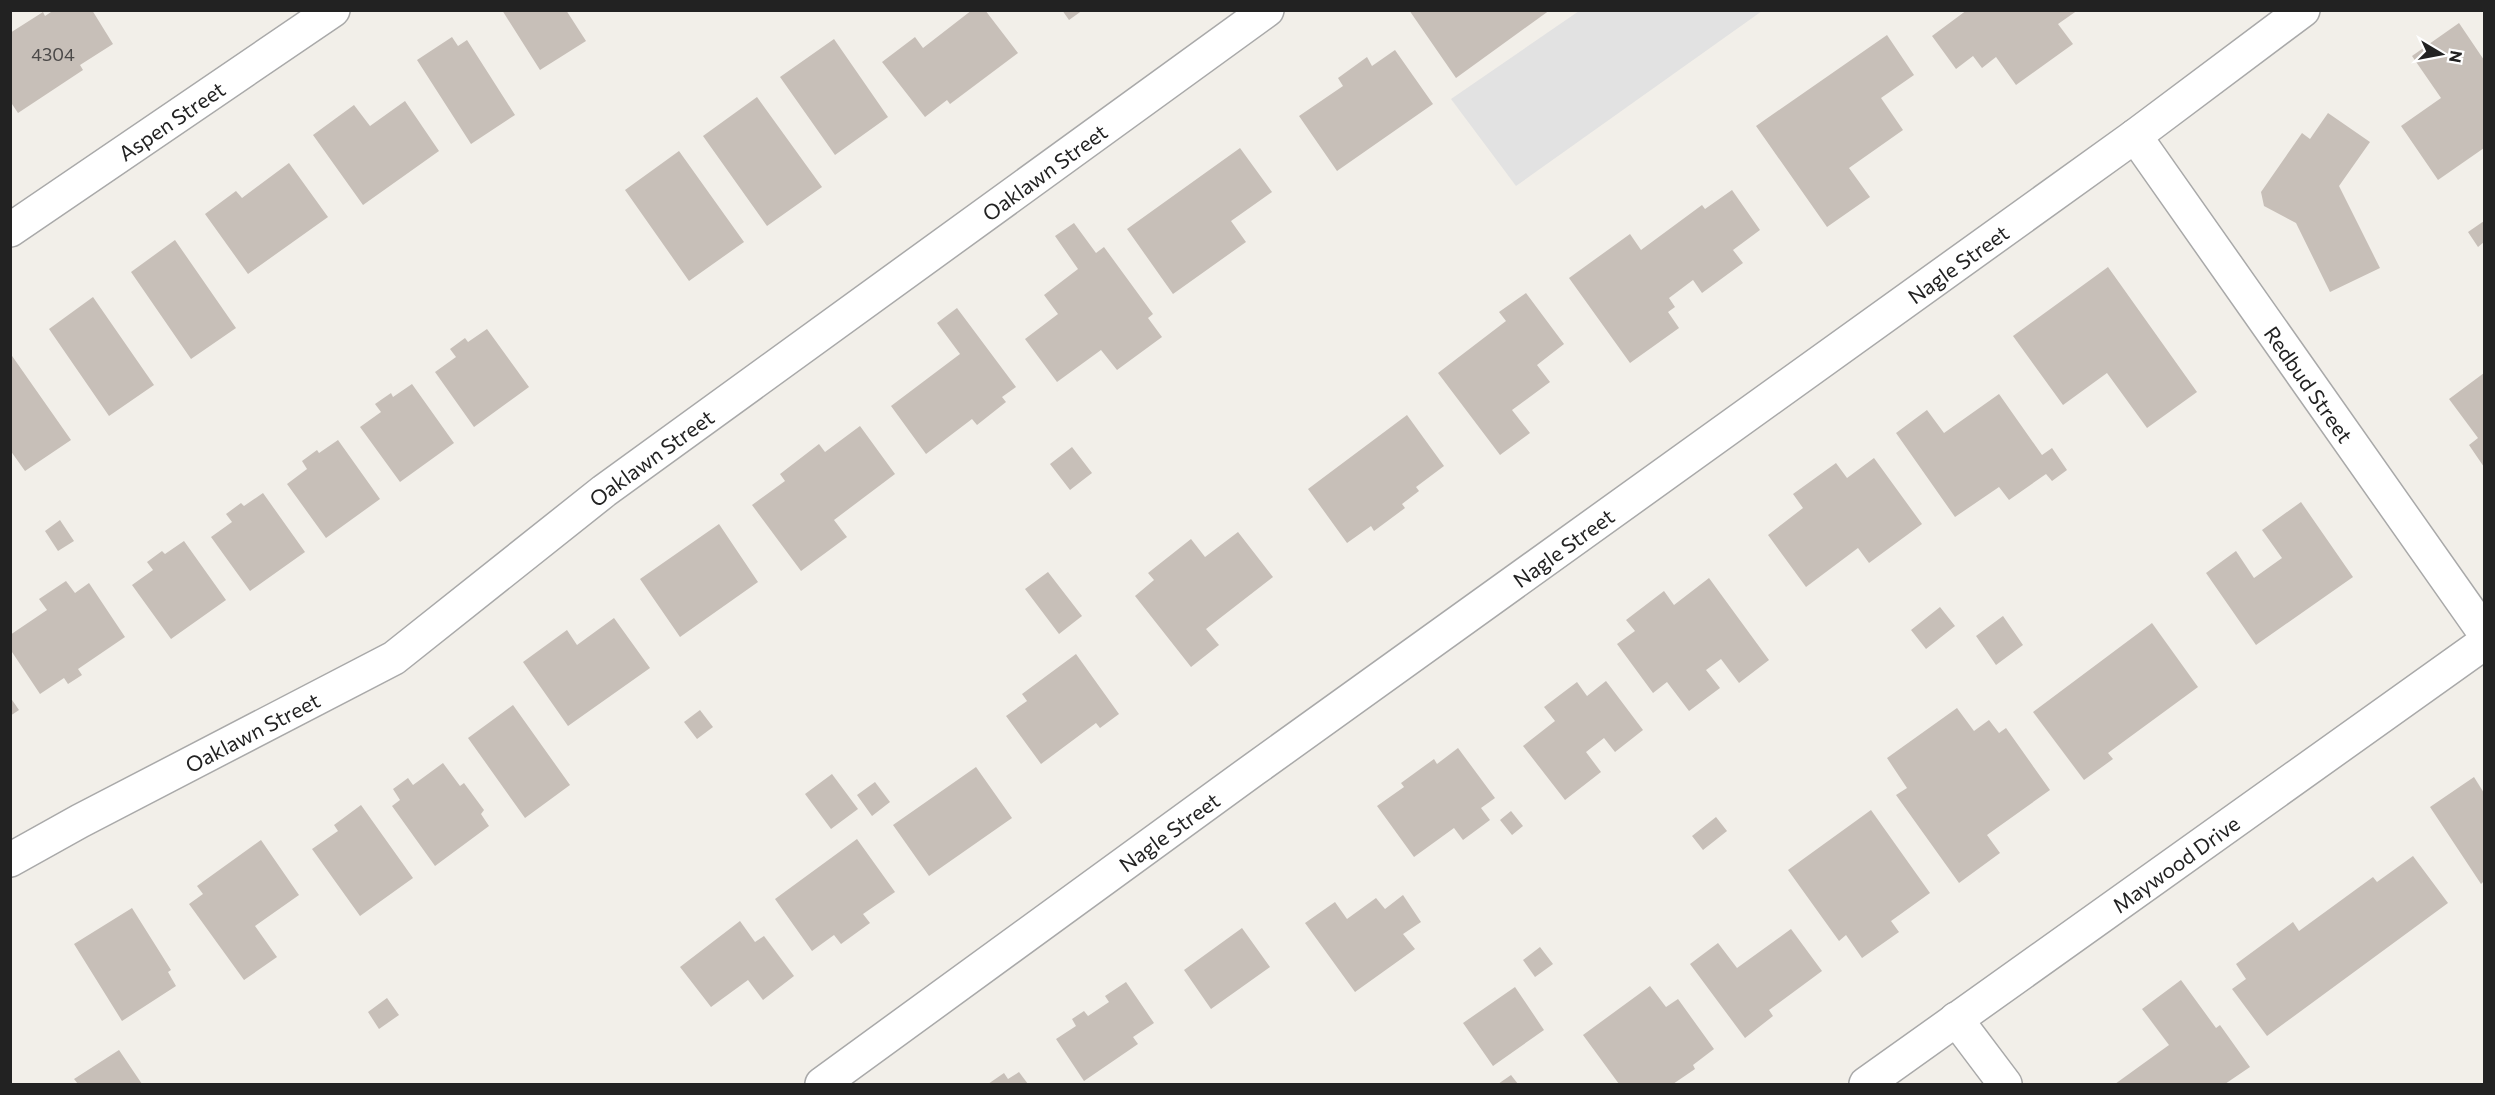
<svg xmlns="http://www.w3.org/2000/svg" width="2495" height="1095" viewBox="0 0 2495 1095" font-family="Commissioner,sans-serif">
<style>
.parking{fill:#e2e2e2}
.building{fill:#c7bfb8}
.lines{fill:none;stroke-linecap:round;stroke-linejoin:round}
.minor-casing{stroke:#a9a9a9;stroke-width:36}
.minor{stroke:#fff;stroke-width:33}
.labels{text-anchor:middle;dominant-baseline:central;stroke-width:4.5;stroke-linejoin:round;paint-order:stroke}
.number-label{font-size:18px;fill:#4b4948}
.street-label{font-size:21px;fill:#222;stroke:#fff}
</style>
<rect width="100%" height="100%" fill="#f2efe9"/>
<path class="parking" d="M1579,11h183l-246,175 -65,-87z"/>
<path class="building" d="M54,10h38l21,34 -33,21 3,5 -65,43 -8,-12v-68l33,-21 2,4z
M502,10h64l20,31 -46,29z
M972,10h13l33,43 -68,51 -3,-4 -22,17 -43,-55 33,-25 8,11z
M1062,10h21l-14,10z
M1409,10h141l-94,68z
M1967,10h111l-20,14 15,20 -57,41 -20,-28 -14,11 -9,-12 -17,13 -24,-33z
M2459,23l25,37v88l-46,32 -37,-54 40,-28 -29,-42z
M1887,35l27,40 -33,23 22,32 -54,38 21,29 -43,30 -71,-101z
M452,37l6,9 9,-6 48,75 -44,29 -54,-84z
M834,39l54,78 -53,38 -55,-78z
M1395,50l38,54 -96,67 -38,-55 44,-30 -5,-8 29,-21 5,9z
M757,97l65,90 -55,39 -64,-90z
M405,101l34,50 -76,54 -50,-70 41,-30 16,21z
M2328,113l42,29 -31,44 41,82 -50,24 -34,-69 -32,-17 -3,-14 41,-59 8,6z
M1240,148l32,44 -41,29 15,21 -73,52 -46,-65z
M679,151l65,91 -55,39 -64,-91z
M289,163l39,54 -80,57 -43,-60 31,-23 6,7z
M1732,190l28,40 -27,20 10,13 -41,30 -9,-13 -24,18 6,9 -7,5 11,16 -49,35 -61,-85 61,-44 11,16 61,-45 3,4z
M2484,221v21l-6,5 -10,-15z
M1074,223l22,30 8,-6 49,67 -5,4 14,19 -45,33 -16,-20 -44,32 -32,-43 33,-25 -14,-19 34,-26 -23,-33z
M175,240l61,88 -45,31 -60,-87z
M2108,267l89,125 -50,36 -40,-55 -44,32 -50,-69z
M1526,293l38,51 -27,21 13,17 -38,28 18,23 -30,22 -62,-82 68,-52 -7,-9z
M93,297l61,88 -45,31 -60,-87z
M957,308l59,79 -14,10 4,5 -29,23 -5,-6 -46,35 -35,-48 69,-52 -23,-31z
M487,329l42,58 -55,40 -39,-55 21,-15 -6,-8 15,-11 3,4z
M10,353l61,87 -46,31 -15,-21z
M2484,373v94l-15,-22 9,-7 -29,-39z
M412,384l42,59 -54,39 -40,-55 21,-15 -6,-8 16,-11 2,4z
M1999,394l43,61 10,-7 15,22 -15,11 -6,-7 -37,26 -10,-13 -44,30 -59,-84 31,-23 17,23z
M1407,415l37,51 -28,21 3,4 -17,13 3,4 -31,23 -3,-5 -24,17 -39,-54z
M860,426l35,48 -61,46 13,17 -46,34 -49,-66 33,-24 -5,-7 39,-30 6,8z
M338,440l42,59 -54,39 -39,-54 20,-15 -5,-8 15,-11 2,3z
M1072,447l20,26 -22,17 -20,-26z
M1874,458l48,66 -53,39 -11,-15 -52,39 -38,-52 35,-27 -10,-14 43,-31 11,15z
M263,493l42,59 -55,39 -39,-54 21,-15 -6,-8 15,-11 3,3z
M2301,502l52,75 -97,68 -50,-72 30,-22 18,27 28,-20 -20,-28z
M60,520l14,21 -16,10 -13,-20z
M719,524l39,58 -78,55 -40,-58z
M1238,532l35,45 -67,52 13,16 -28,22 -56,-71 19,-16 -6,-7 43,-34 14,18z
M184,541l42,59 -55,39 -39,-54 21,-15 -6,-8 15,-11 3,3z
M1048,572l34,44 -23,18 -34,-45z
M1709,578l60,82 -30,23 -18,-24 -15,11 14,18 -31,23 -22,-29 -14,11 -36,-49 18,-13 -9,-11 38,-29 10,14z
M66,581l9,12 14,-10 36,54 -47,32 4,6 -14,9 -4,-6 -24,16 -30,-45v-14l37,-25 -8,-11z
M1940,607l15,19 -29,23 -15,-19z
M2003,616l20,29 -27,20 -20,-29z
M614,618l36,50 -82,58 -45,-64 44,-32 10,15z
M2152,623l46,64 -90,66 5,6 -29,21 -51,-68z
M1076,654l43,60 -19,14 -4,-5 -55,41 -35,-48 21,-15 -5,-7z
M1606,681l37,49 -28,22 -11,-14 -18,14 15,20 -36,28 -42,-54 32,-25 -11,-14 33,-25 10,14z
M10,697l9,13 -9,6z
M513,705l57,80 -45,33 -57,-80z
M1957,708l17,23 15,-11 10,13 7,-5 44,62 -63,45 13,18 -41,30 -63,-88 11,-7 -20,-30z
M700,710l13,17 -16,12 -13,-17z
M1458,748l37,50 -14,10 9,12 -27,20 -9,-12 -40,29 -37,-51 27,-19 -3,-4 33,-24 3,5z
M443,763l17,23 4,-3 20,27 -3,4 8,12 -54,40 -43,-60 8,-6 -7,-11 15,-11 5,7z
M976,767l36,51 -83,58 -36,-51z
M832,774l26,35 -27,20 -26,-35z
M2474,777l10,16v88l-3,3 -51,-77z
M875,782l15,20 -18,14 -15,-21z
M361,805l52,73 -53,38 -48,-67 26,-18 -4,-6z
M1871,810l59,83 -39,28 8,11 -37,26 -16,-23 -7,6 -51,-71z
M1511,811l12,15 -11,9 -12,-15z
M1716,817l11,14 -24,19 -11,-14z
M857,839l38,53 -32,22 7,9 -29,21 -7,-9 -22,16 -37,-52z
M261,840l38,55 -44,31 22,31 -33,23 -55,-76 14,-10 -6,-8z
M2413,856l35,47 -181,133 -35,-47 14,-10 -10,-15 57,-42 6,9 74,-54 4,5z
M1403,895l18,27 -18,12 12,15 -60,43 -50,-69 30,-21 12,17 29,-21 9,11z
M132,908l39,62 -3,2 8,14 -54,35 -48,-77z
M740,921l15,21 9,-6 30,40 -31,24 -15,-20 -37,27 -31,-40z
M1242,928l28,39 -59,42 -27,-39z
M1791,929l31,42 -53,39 4,6 -28,22 -55,-74 28,-21 19,25z
M1540,947l13,17 -18,13 -12,-17z
M2181,980l35,48 4,-3 30,42 -25,17h-110l54,-39 -27,-36z
M1126,982l28,41 -21,14 5,7 -54,37 -28,-42 20,-13 -4,-7 12,-8 4,5 21,-14 -4,-6z
M1650,986l16,21 12,-8 36,50 -21,16 2,4 -22,15h-54l-36,-49z
M1515,987l29,43 -51,36 -30,-43z
M387,998l12,17 -20,14 -11,-17z
M119,1050l23,34h-64l-4,-5z
M1019,1072l9,12h-40l16,-11 4,6z
M1511,1075l7,9h-20z"/>
<g class="lines">
<g class="minor-casing">
<g id="minor">
<path id="s1" d="M2135,136l349,496"/>
<path id="s2" d="M10,230l323,-220"/>
<path id="s3" d="M10,860l70,-39 314,-163 210,-167 663,-481"/>
<path d="M1956,1019l49,65"/>
<path id="s4" d="M822,1084l431,-314 882,-634 168,-126"/>
<path id="s5" d="M1866,1084l618,-441"/>
</g>
</g>
<use href="#minor" class="minor"/>
</g>
<g class="labels">
<g class="number-label">
<text x="53" y="54">4304</text>
</g>
<g class="street-label">
<text stroke="none"><textPath href="#s2" startOffset="195">Aspen Street</textPath></text>
<text stroke="none"><textPath href="#s3" startOffset="1246">Oaklawn Street</textPath></text>
<text stroke="none"><textPath href="#s4" startOffset="1401">Nagle Street</textPath></text>
<text stroke="none"><textPath href="#s1" startOffset="303">Redbud Street</textPath></text>
<text stroke="none"><textPath href="#s3" startOffset="760">Oaklawn Street</textPath></text>
<text stroke="none"><textPath href="#s4" startOffset="915">Nagle Street</textPath></text>
<text stroke="none"><textPath href="#s3" startOffset="274">Oaklawn Street</textPath></text>
<text stroke="none"><textPath href="#s4" startOffset="429">Nagle Street</textPath></text>
<text stroke="none"><textPath href="#s5" startOffset="380">Maywood Drive</textPath></text>
</g>
</g>
<rect width="2495" height="1095" fill="none" stroke="#222222" stroke-width="24"/>
<g transform="translate(2441 54) rotate(100)" stroke="#ffffff" stroke-width="4.5" paint-order="stroke">
<path d="M0-4.5L10 22L0 15L-10 22Z" fill="#222222"/>
<text y="-9" font-size="16" font-weight="bold" text-anchor="middle" fill="#222222">N</text>
</g>
</svg>
